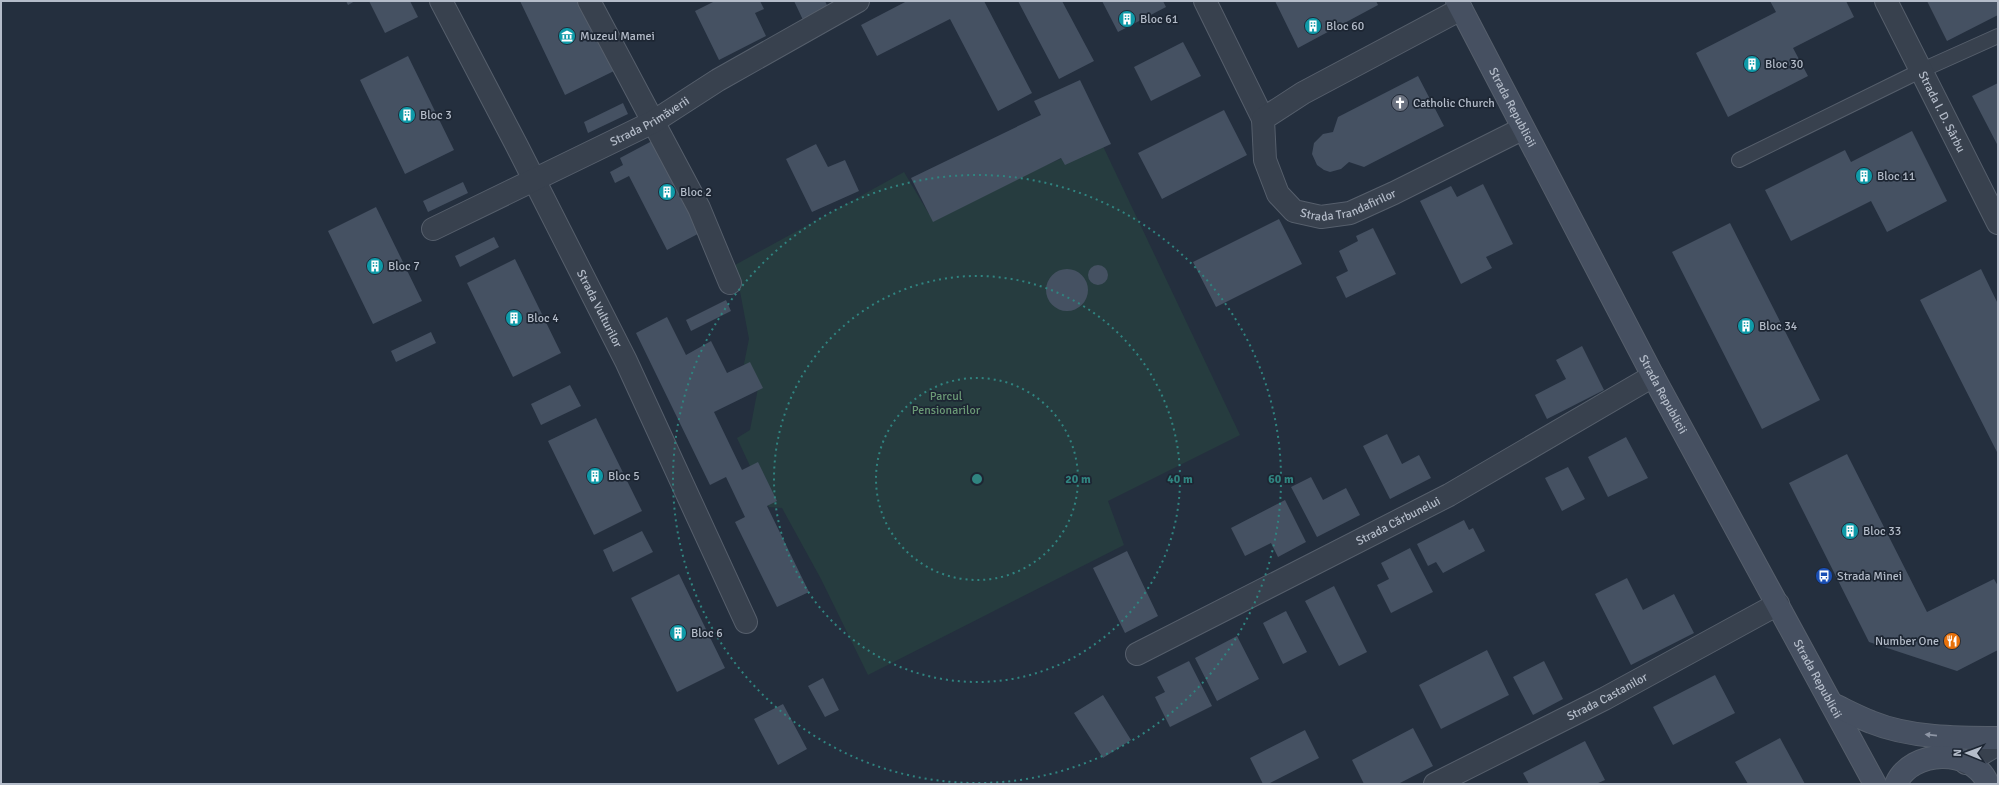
<svg xmlns="http://www.w3.org/2000/svg" width="1999" height="785" viewBox="0 0 1999 785" font-family="Signika,sans-serif">
<style>
.green{fill:#263c3f}
.building{fill:#455162}
.lines{fill:none;stroke-linecap:round;stroke-linejoin:round}
.service-casing{stroke:#565f6c;stroke-width:16}
.minor-casing{stroke:#565f6c;stroke-width:24}
.secondary-casing{stroke:#565f6c;stroke-width:24}
.service{stroke:#38414e;stroke-width:14}
.minor{stroke:#38414e;stroke-width:22}
.secondary{stroke:#465061;stroke-width:22}
.oneway{fill:#8e96a5}
.ring{fill:none;stroke:#308480;stroke-width:2;stroke-dasharray:2 4}
.labels{text-anchor:middle;dominant-baseline:central;stroke-width:3.5;stroke-linejoin:round;paint-order:stroke}
.poi-label{font-size:12px;fill:#b4bcc9;stroke:#1d2633;text-anchor:start}
.street-label{font-size:12px;fill:#b4bcc9;stroke:#1d2633}
.park-label{font-size:12px;fill:#6b9a76;stroke:#1d2633}
.centre{fill:#308480;stroke:#1d2633;stroke-width:2}
.ring-label{font-size:12px;text-anchor:middle;font-weight:bold;fill:#308480;stroke:#1d2633;stroke-width:3.5;stroke-linejoin:round;paint-order:stroke}
</style>
<rect width="100%" height="100%" fill="#242f3e"/>
<path class="green" d="M1101,142l139,293 -132,66 16,44 -256,130 -47,-96 -39,-71 -13,-1 -32,-69 13,-8 8,-42 -14,-24 5,-25 -14,-74 169,-93 25,42z"/>
<path class="building" d="M346,1h9l-7,4z
M369,1h41l8,16 -33,16z
M520,1h60l34,70 -49,24z
M715,1h45l4,8 -9,4 11,23 -47,24 -24,-49z
M794,1h31l3,6 -25,13z
M907,1h77l48,92 -34,18 -48,-92 -73,37 -16,-31z
M1018,1h44l32,60 -35,18z
M1102,1h61l3,6 -48,25z
M1275,1h101l2,4 -80,43z
M1770,1h76l8,16 -61,31 15,28 -80,41 -32,-64 80,-41z
M1927,1h71v14l-51,26z
M1183,42l18,34 -50,25 -17,-34z
M408,56l46,94 -49,24 -45,-94z
M1418,76l26,50 -80,41 -15,-5 -8,7 -11,3 -6,-2 -7,-5 -5,-11 2,-11 9,-9 10,-2 5,-15z
M1080,80l31,64 -46,21 -4,-7 -128,64 -22,-44 130,-63 -7,-14z
M1998,83v63l-26,-50z
M623,103l5,11 -40,19 -4,-11z
M1224,110l23,45 -85,44 -24,-46z
M1912,131l35,70 -60,31 -16,-31 -80,40 -26,-51 80,-40 6,12z
M667,133l48,92 -48,25 -38,-74 -14,7 -5,-11 13,-7 -3,-7z
M816,144l12,23 17,-7 14,31 -47,21 -26,-53z
M463,182l5,11 -40,19 -5,-11z
M1483,184l30,60 -27,13 6,11 -31,16 -41,-83 31,-15 6,11z
M376,207l46,94 -49,23 -45,-93z
M1279,219l23,45 -86,43 -23,-45z
M1730,223l90,177 -58,29 -90,-177z
M1373,228l23,46 -50,24 -10,-21 12,-6 -9,-20 19,-10 -2,-5z
M494,237l5,10 -39,20 -5,-11z
M515,259l46,94 -48,24 -46,-94z
M1088 275a10 10 0 1 1 20 0a10 10 0 1 1-20 0Z
M1981,269l17,35v150l-78,-154z
M1046 290a21 21 0 1 1 42 0a21 21 0 1 1-42 0Z
M726,300l5,11 -40,20 -5,-11z
M667,317l19,38 25,-14 16,32 23,-11 13,26 -49,24 28,58 16,-8 19,39 -10,5 42,86 -32,15 -42,-85 10,-5 -19,-40 -16,8 -74,-152z
M431,332l5,11 -40,19 -5,-11z
M1582,346l22,44 -57,29 -12,-24 31,-16 -10,-19z
M570,385l11,21 -40,19 -10,-21z
M596,418l46,93 -48,24 -46,-94z
M1387,434l15,30 17,-9 12,23 -41,21 -27,-53z
M1626,437l22,41 -40,19 -20,-40z
M1847,454l80,158 67,-33 4,7v64l-41,21 -88,-29 -80,-159z
M1568,467l17,32 -23,12 -17,-33z
M1311,477l12,23 23,-12 14,27 -43,22 -26,-50z
M1285,500l21,42 -28,15 -7,-14 -26,13 -14,-28z
M1464,520l5,10 4,-2 12,23 -42,22 -7,-11 -8,4 -11,-22z
M642,531l11,21 -40,20 -10,-22z
M1410,548l23,44 -42,21 -14,-28 12,-6 -8,-16z
M1127,551l31,65 -33,17 -32,-65z
M679,574l46,94 -48,24 -46,-94z
M1627,578l16,32 31,-16 20,39 -63,32 -36,-71z
M1334,586l33,66 -28,14 -34,-65z
M1286,611l21,41 -24,12 -20,-41z
M1237,636l22,43 -42,22 -22,-43z
M1487,650l22,45 -68,34 -22,-44z
M1189,661l23,45 -42,21 -15,-30 10,-5 -8,-15z
M1544,661l19,38 -30,16 -20,-38z
M1715,675l20,38 -62,32 -20,-38z
M823,678l16,32 -14,7 -17,-31z
M1103,695l28,45 -28,18 -29,-45z
M783,704l24,45 -29,16 -24,-46z
M1413,728l20,38 -35,18h-34l-12,-24z
M1305,730l14,28 -51,26h-5l-13,-26z
M1780,738l25,46h-57l-13,-22z
M1585,741l20,39 -9,4h-67l-6,-11z"/>
<g class="lines">
<g class="service-casing">
<path id="service" d="M1739,160l181,-89 78,-35"/>
</g>
<g class="minor-casing">
<g id="minor">
<path id="s1" d="M441,1l76,145 109,215 120,261"/>
<path d="M589,1l110,207 31,75"/>
<path d="M1205,1l58,118"/>
<path id="s2" d="M1886,1l112,222"/>
<path id="s3" d="M1461,9l-158,84 -40,26 2,41 13,34 16,17 27,6 29,-4 44,-20 128,-64"/>
<path id="s4" d="M433,229l220,-107 65,-42 140,-79"/>
<path id="s5" d="M1137,654l312,-159 204,-119"/>
<path d="M1966,763l32,-19"/>
<path id="s6" d="M1435,784l169,-85 174,-95"/>
</g>
</g>
<g class="secondary-casing">
<g id="secondary">
<path id="s7" d="M1457,1l196,375 222,408"/>
<path d="M1832,704c13,6 26,13 39,18 39,16 86,16 127,16"/>
<path d="M1896,784c15,-35 77,-37 92,0"/>
</g>
</g>
<use href="#service" class="service"/>
<use href="#minor" class="minor"/>
<use href="#secondary" class="secondary"/>
</g>
<defs><path id="oneway-solid" d="M-6-.8H1V-3.2L6.5 0L1 3.2V.8H-6Z"/></defs>
<use class="oneway" href="#oneway-solid" transform="translate(1931 735) rotate(-174)"/>
<g class="ring">
<circle cx="977" cy="479" r="101"/>
<circle cx="977" cy="479" r="203"/>
<circle cx="977" cy="479" r="304"/>
</g>
<defs>
<g id="building-disc" transform="scale(0.9)"><circle r="9.5" fill="#0f9aa8" stroke="#1d2633"/><path d="M-4-6H4V6H1V3H-1V6H-4ZM-2.5-4.3h1.7v1.8h-1.7ZM.8-4.3h1.7v1.8H.8ZM-2.5-1h1.7V.8h-1.7ZM.8-1h1.7V.8H.8Z" fill="#fff"/></g>
<g id="museum-disc" transform="scale(0.9)"><circle r="9.5" fill="#0f9aa8" stroke="#1d2633"/><path d="M0-6L6-3V-2H-6V-3ZM-5-1h2V3h-2ZM-1-1h2V3h-2ZM3-1h2V3H3ZM-6 4H6V6H-6Z" fill="#fff"/></g>
<g id="church-disc" transform="scale(0.9)"><circle r="9.5" fill="#6b7280" stroke="#1d2633"/><path d="M-1.2-6h2.4v3.5h3.3v2.4h-3.3V6h-2.4V-.1h-3.3v-2.4h3.3Z" fill="#fff"/></g>
<g id="bus-disc" transform="scale(0.9)"><circle r="9.5" fill="#1a4fb4" stroke="#1d2633"/><path d="M-5-6H5V4H4V6H2V4H-2V6H-4V4H-5ZM-3.5-4V0h7V-4ZM-3.5 1.2v1.5H-2V1.2ZM2 1.2v1.5H3.5V1.2Z" fill="#fff"/></g>
<g id="restaurant-disc" transform="scale(0.9)"><circle r="9.5" fill="#e8710a" stroke="#1d2633"/><path d="M-5-6h1v4h1v-4h1v4h1v-4h1v5L-1.5 .5V6h-2V.5L-5-1ZM5-6V6H3V1.5H1.5Q1.5-4 5-6Z" fill="#fff"/></g>
</defs>
<g fill-rule="evenodd">
<use href="#building-disc" x="1127" y="19"/>
<use href="#building-disc" x="1313" y="26"/>
<use href="#museum-disc" x="567" y="36"/>
<use href="#building-disc" x="1752" y="64"/>
<use href="#church-disc" x="1400" y="103"/>
<use href="#building-disc" x="407" y="115"/>
<use href="#building-disc" x="1864" y="176"/>
<use href="#building-disc" x="667" y="192"/>
<use href="#building-disc" x="375" y="266"/>
<use href="#building-disc" x="514" y="318"/>
<use href="#building-disc" x="1746" y="326"/>
<use href="#building-disc" x="595" y="476"/>
<use href="#building-disc" x="1850" y="531"/>
<use href="#bus-disc" x="1824" y="576"/>
<use href="#building-disc" x="678" y="633"/>
<use href="#restaurant-disc" x="1952" y="641"/>
</g>
<g class="labels">
<g class="poi-label">
<text x="1140" y="19">Bloc 61</text>
<text x="1326" y="26">Bloc 60</text>
<text x="580" y="36">Muzeul Mamei</text>
<text x="1765" y="64">Bloc 30</text>
<text x="1413" y="103">Catholic Church</text>
<text x="420" y="115">Bloc 3</text>
<text x="1877" y="176">Bloc 11</text>
<text x="680" y="192">Bloc 2</text>
<text x="388" y="266">Bloc 7</text>
<text x="527" y="318">Bloc 4</text>
<text x="1759" y="326">Bloc 34</text>
<text x="608" y="476">Bloc 5</text>
<text x="1863" y="531">Bloc 33</text>
<text x="1837" y="576">Strada Minei</text>
<text x="691" y="633">Bloc 6</text>
<text x="1939" y="641" text-anchor="end">Number One</text>
</g>
<g class="street-label">
<text stroke="none"><textPath href="#s7" startOffset="120">Strada Republicii</textPath></text>
<text stroke="none"><textPath href="#s2" startOffset="124">Strada I. D. Sârbu</textPath></text>
<text stroke="none"><textPath href="#s4" startOffset="242">Strada Primăverii</textPath></text>
<text stroke="none"><textPath href="#s3" startOffset="384">Strada Trandafirilor</textPath></text>
<text stroke="none"><textPath href="#s1" startOffset="346">Strada Vulturilor</textPath></text>
<text stroke="none"><textPath href="#s7" startOffset="444">Strada Republicii</textPath></text>
<text stroke="none"><textPath href="#s5" startOffset="293">Strada Cărbunelui</textPath></text>
<text stroke="none"><textPath href="#s7" startOffset="768">Strada Republicii</textPath></text>
<text stroke="none"><textPath href="#s6" startOffset="193">Strada Castanilor</textPath></text>
</g>
<g class="park-label">
<text x="946" y="396">Parcul<tspan x="946" dy="14">Pensionarilor</tspan></text>
</g>
</g>
<circle cx="977" cy="479" r="6" class="centre"/>
<g class="ring-label">
<text x="1078" y="483">20 m</text>
<text x="1180" y="483">40 m</text>
<text x="1281" y="483">60 m</text>
</g>
<rect width="1999" height="785" fill="none" stroke="#b4bcc9" stroke-width="4"/>
<g transform="translate(1967 753) rotate(271)" stroke="#1d2633" stroke-width="3" paint-order="stroke">
<path d="M0-3L7 15L0 10L-7 15Z" fill="#b4bcc9"/>
<text y="-6" font-size="11" font-weight="bold" text-anchor="middle" fill="#b4bcc9">N</text>
</g>
</svg>
